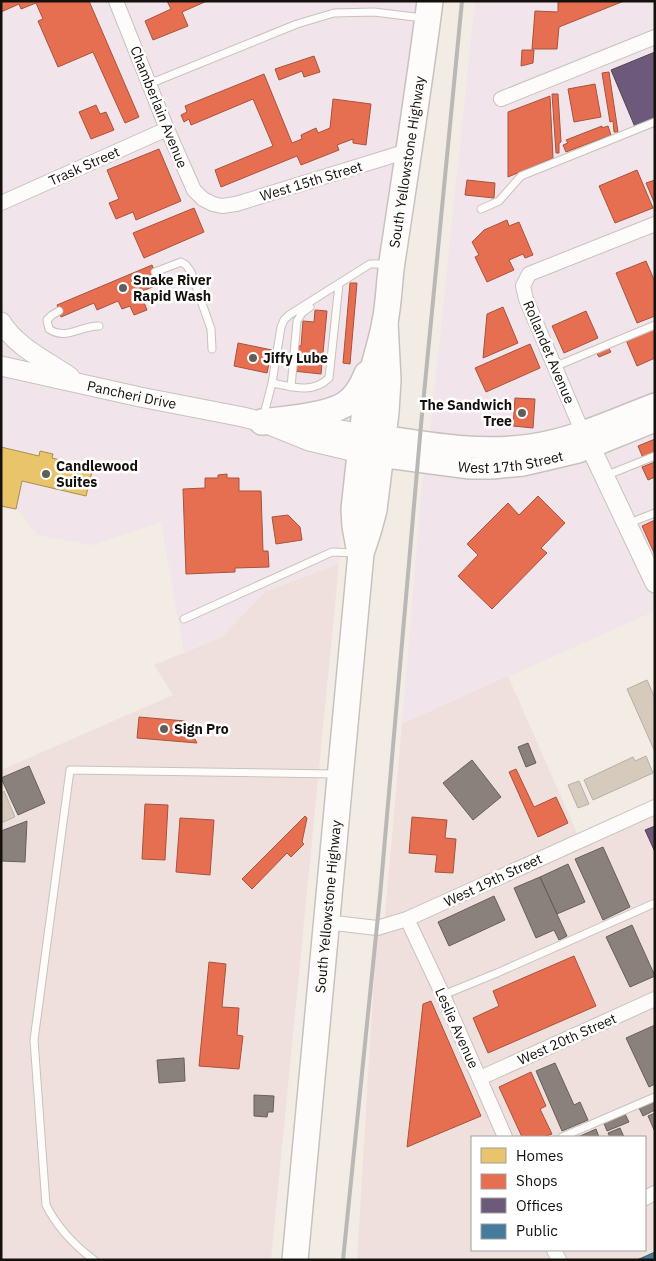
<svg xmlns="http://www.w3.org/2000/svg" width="656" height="1261" viewBox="0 0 656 1261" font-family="'IBM Plex Sans',sans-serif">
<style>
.commercial{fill:#f1e4ea}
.industrial{fill:#f0e0dd;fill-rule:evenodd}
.homes{fill:#e9c46a;stroke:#a98e4e}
.shops{fill:#e76f51;stroke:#a8523c}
.offices{fill:#6d597a;stroke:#524359}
.public{fill:#457b9d;stroke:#365b72}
.industry{fill:#8a817c;stroke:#675f5a}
.building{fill:#d5cabb;stroke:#b4b0ab}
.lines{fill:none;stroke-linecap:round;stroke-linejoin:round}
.lane-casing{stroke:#c7c2bd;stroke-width:9}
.street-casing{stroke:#c7c2bd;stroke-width:16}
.secondary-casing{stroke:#c7c2bd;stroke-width:21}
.primary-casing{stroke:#c7c2bd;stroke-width:24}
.highway-casing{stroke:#c7c2bd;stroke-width:28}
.lane{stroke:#fdfcfb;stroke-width:7}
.street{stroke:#fdfcfb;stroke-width:14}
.secondary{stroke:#fdfcfb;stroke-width:19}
.primary{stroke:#fdfcfb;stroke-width:21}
.highway{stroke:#fdfcfb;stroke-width:25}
.rail{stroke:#bab8b6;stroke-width:4}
.poi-dot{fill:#625d58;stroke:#fff;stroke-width:2}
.labels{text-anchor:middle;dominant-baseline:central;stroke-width:5;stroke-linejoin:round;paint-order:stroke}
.street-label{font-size:14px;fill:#14100c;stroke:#fff}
.poi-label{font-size:14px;font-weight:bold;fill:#14100c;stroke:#fff;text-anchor:start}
</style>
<rect width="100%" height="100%" fill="#f2ece5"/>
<path class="commercial" d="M1,1h419l-35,321 -38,119 -8,123 -73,27 -44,46 -38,15 -23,-130 -69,23 -55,-10 -18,-24 -18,-3z
M475,1h180v610l-253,113 22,-262 5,-19z"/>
<path class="industrial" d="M339,564l-68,696h-270v-436l16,-7 -16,-34v-13l172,-75 -19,-30 68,-28 44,-46z
M508,676l72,164 75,-32v452h-298l20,-332 7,-2 18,-202zM472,1137h173v113h-173z"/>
<path class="homes" d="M1,447l38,9 1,-5 13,3 -1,4 41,10 -7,28 -64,-15 -6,28 -15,-3z"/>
<path class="shops" d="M1,1h88l50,116 -14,6 -32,-71 -35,15 -20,-46 5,-2 -7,-16 -15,6 -2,-5 -18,8z
M167,1h40l-25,11 6,14 -35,14 -8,-19 26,-12z
M558,1h66l-65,26 -2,22h-25l3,-38 23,1z
M522,50h12l-1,13 -12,3z
M314,56l6,16 -16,5 -2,-6 -23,9 -4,-11z
M609,72l9,60h-4l-1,-11 -3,1 -8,-49z
M264,74l28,69 10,-4 -1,-4 15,-7 2,5 12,-5 3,-29 38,5 -5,41 -13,-2v-4l-16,6 2,5 -38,15 -4,-9 -76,31 -6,-17 58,-24 -20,-47 -62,26 -2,-6 -5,3 -3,-7 6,-3 -2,-6z
M595,84l6,33 -27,5 -6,-33z
M552,94h6l3,48 -2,1v10h-3z
M550,96l3,62 -45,19v-65z
M96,105l4,9 6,-2 8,18 -23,9 -12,-27z
M602,126v2l6,-2 3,9 -45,17 -3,-7 5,-2 -2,-3z
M159,149l22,52 -45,19 -3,-8 -17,7 -7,-16 10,-4 -12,-29z
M637,170l16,38 -38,15 -16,-37z
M467,180l28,3 -1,15 -29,-3z
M655,180v22h-1l-8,-19z
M194,208l10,24 -60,26 -11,-25z
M507,220l2,6 10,-4 14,33 -8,3 -2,-4 -14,6 5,10 -27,12 -12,-25 4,-2 -7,-13 12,-12z
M646,261l9,21v34l-18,7 -21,-50z
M152,265l8,19 -20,8 7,18 -13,5 -4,-9 -8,3 -4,-8 -21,9 -3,-7 -33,14 -4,-12z
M350,283h7l-7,81 -7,-1z
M503,307l15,36 -35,15 4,-44z
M315,310l12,1 -6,63 -28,-3 2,-26 6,1 2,-25 11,1z
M586,311l12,27 -34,15 -12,-27z
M655,328v30l-18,8 -11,-26z
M238,343l34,7 -5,23 -33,-7z
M530,344l10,24 -54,24 -11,-24z
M608,347l3,5 -12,5 -3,-5z
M515,398l20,1 -2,29 -20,-2z
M655,439v14l-12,5 -5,-12z
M655,462v15l-7,3 -6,-13z
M227,474v4h12v13h22l2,60h5l1,16 -34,1v4l-49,2 -3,-85 22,-1v-10h13v-3z
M538,496l27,27 -24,25 6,5 -55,56 -34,-33 20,-21 -11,-11 41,-41 11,12z
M288,515l12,12 2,13 -26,4 -4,-27z
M655,520v35l-13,-29z
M139,717l46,4 12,22 -60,-5z
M516,769l18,38 22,-10 12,26 -30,14 -29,-65z
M145,804l23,1 -3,55 -23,-1z
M305,816l2,2 -5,24 2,2 -13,13 -4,-4 -35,36 -10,-10z
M412,817l35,3 -2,18 11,1 -3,34 -18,-1 2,-17 -28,-2z
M180,818l34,2 -4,55 -34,-3z
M574,956l22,50 -108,47 -15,-35 26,-12 -6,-15z
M209,962l17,2 -4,43 17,1 -2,27 6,1 -4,33 -40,-3z
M431,1001l50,115 -74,31 16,-143z
M531,1072l15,34 -6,3 12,25 -9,3h-21l-23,-50z"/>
<path class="offices" d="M655,52v67l-20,8 -24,-57z
M655,826v26l-10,-22z"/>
<path class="public" d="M655,1252v8h-18z"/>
<path class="industry" d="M528,743l8,20 -10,4 -8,-20z
M472,760l29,37 -28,23 -30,-37z
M29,766l16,37 -27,12 -17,-37z
M27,821l-2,41 -24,-1v-30z
M603,847l27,60 -27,13 -28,-61z
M568,864l17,38 -28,12 -17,-37z
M540,877l27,59 -8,4 -5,-10 -18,8 -22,-50z
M494,896l11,24 -56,26 -11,-24z
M632,925l23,51 -25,11 -24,-50z
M655,1025v59l-6,3 -23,-49z
M184,1058l1,23 -26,2 -2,-23z
M555,1063l19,42 6,-3 8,18 -26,11 -26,-60z
M254,1095l20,1 -1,16h-5l-1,5 -13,-1z
M655,1100v10l-12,6 -5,-10z
M624,1112l5,10 -22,9 -4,-10z
M655,1113v19l-7,-16z
M620,1128l4,9h-14l-2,-4z
M596,1129l3,8h-21z"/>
<path class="building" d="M647,680l8,18v54l-28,-63z
M646,756l7,17 -60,27 -9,-20 49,-23 2,4z
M579,781l10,23 -11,4 -10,-23z
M4,791l11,26 -14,6v-30z"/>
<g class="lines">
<g class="lane-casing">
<path id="lane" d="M149,84l148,-60 37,-11 40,-1 49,6
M481,209l18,-8 22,-25 134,-54
M155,272l26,-10 5,3 5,7 20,57 1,20
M59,311l-7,4 -5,5 2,9c17,12 33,-4 50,-3
M554,367l101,-42
M272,383c20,4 41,11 57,-5l10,-94
M291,387l6,-66 5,-8 8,-6
M263,418l9,-35 9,-56 3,-7 5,-5 81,-51h19
M605,476l50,-20
M627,524l28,-11
M184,619l148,-67 24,1
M443,995l54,-22 158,-70
M562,1137l93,-40
M94,1260c-20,-15 -37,-33 -48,-55l-12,-165 36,-270 265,4"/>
</g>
<g class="street-casing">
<path id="street" d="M116,1l51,128 27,61 9,9 10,5 9,2 14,-2 162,-50 11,1
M501,99l154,-62
M1,203l166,-74
M582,431l-56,-132 -3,-13 6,-12 126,-50
M407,919l35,74 63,144
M326,922l51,6 30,-9 248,-112
M480,1078l175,-79
M645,1198l10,-5
M554,1250l5,10"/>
</g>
<g class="secondary-casing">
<g id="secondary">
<path d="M1,322c15,25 46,39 69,55"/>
<path id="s1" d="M1,366l139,31 103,20 19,5 47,19 51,12"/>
<path d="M294,424l19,1 50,9"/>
<path d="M590,446l65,137"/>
</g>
</g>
<g class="primary-casing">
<g id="primary">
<path d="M368,434c53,8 109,19 163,11 43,-6 84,-26 124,-41"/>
<path id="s2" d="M364,454l106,14h22l31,-3 55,-13 77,-31"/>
</g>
</g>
<g class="highway-casing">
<g id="highway">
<path d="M262,422c23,-3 63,-6 82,-17 11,-6 19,-21 23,-31"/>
<path id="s3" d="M359,548l-4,-22 -1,-17 12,-109c4,-26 14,-51 19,-78 4,-20 4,-40 7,-60 13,-87 27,-174 38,-261"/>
<path id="s4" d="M295,1260l66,-707 7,-21 6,-22 12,-98 2,-32 -3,-58"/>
</g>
</g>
<use href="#lane" class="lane"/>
<use href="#street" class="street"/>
<use href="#secondary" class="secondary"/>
<use href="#primary" class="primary"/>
<use href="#highway" class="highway"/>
<path class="rail" d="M343,1260l37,-364 41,-471 41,-424"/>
</g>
<g class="poi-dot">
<circle cx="123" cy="288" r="5"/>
<circle cx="253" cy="358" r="5"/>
<circle cx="522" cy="413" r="5"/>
<circle cx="46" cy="474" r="5"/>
<circle cx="164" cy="729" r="5"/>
</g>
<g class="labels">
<g class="street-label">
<text transform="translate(159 107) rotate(68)">Chamberlain Avenue</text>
<text stroke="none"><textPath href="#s3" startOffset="391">South Yellowstone Highway</textPath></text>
<text transform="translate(84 166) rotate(-24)">Trask Street</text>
<text transform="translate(311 181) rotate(-17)">West 15th Street</text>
<text transform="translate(549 352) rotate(67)">Rollandet Avenue</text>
<text stroke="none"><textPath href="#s1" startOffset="134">Pancheri Drive</textPath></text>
<text stroke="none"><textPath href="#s2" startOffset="148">West 17th Street</textPath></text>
<text transform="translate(493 880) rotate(-25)">West 19th Street</text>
<text stroke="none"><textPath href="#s4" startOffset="355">South Yellowstone Highway</textPath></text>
<text transform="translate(457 1028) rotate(66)">Leslie Avenue</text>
<text transform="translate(567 1039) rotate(-24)">West 20th Street</text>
</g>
<g class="poi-label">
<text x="133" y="280">Snake River<tspan x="133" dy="16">Rapid Wash</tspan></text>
<text x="263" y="358">Jiffy Lube</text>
<text x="512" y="405" text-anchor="end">The Sandwich<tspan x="512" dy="16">Tree</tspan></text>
<text x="56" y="466">Candlewood<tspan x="56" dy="16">Suites</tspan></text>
<text x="174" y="729">Sign Pro</text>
</g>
</g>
<rect width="656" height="1261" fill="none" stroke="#14100c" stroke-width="5"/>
<rect x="471" y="1136" width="175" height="115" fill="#ffffff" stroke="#a19f9e"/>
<rect x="481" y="1148" width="25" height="15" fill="#e9c46a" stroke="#a19f9e"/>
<text x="516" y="1161" font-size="15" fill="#14100c">Homes</text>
<rect x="481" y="1174" width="25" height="15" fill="#e76f51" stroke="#a19f9e"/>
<text x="516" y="1186" font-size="15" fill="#14100c">Shops</text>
<rect x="481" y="1198" width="25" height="15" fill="#6d597a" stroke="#a19f9e"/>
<text x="516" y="1211" font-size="15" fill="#14100c">Offices</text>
<rect x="481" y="1224" width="25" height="15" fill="#457b9d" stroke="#a19f9e"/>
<text x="516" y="1236" font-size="15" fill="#14100c">Public</text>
</svg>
